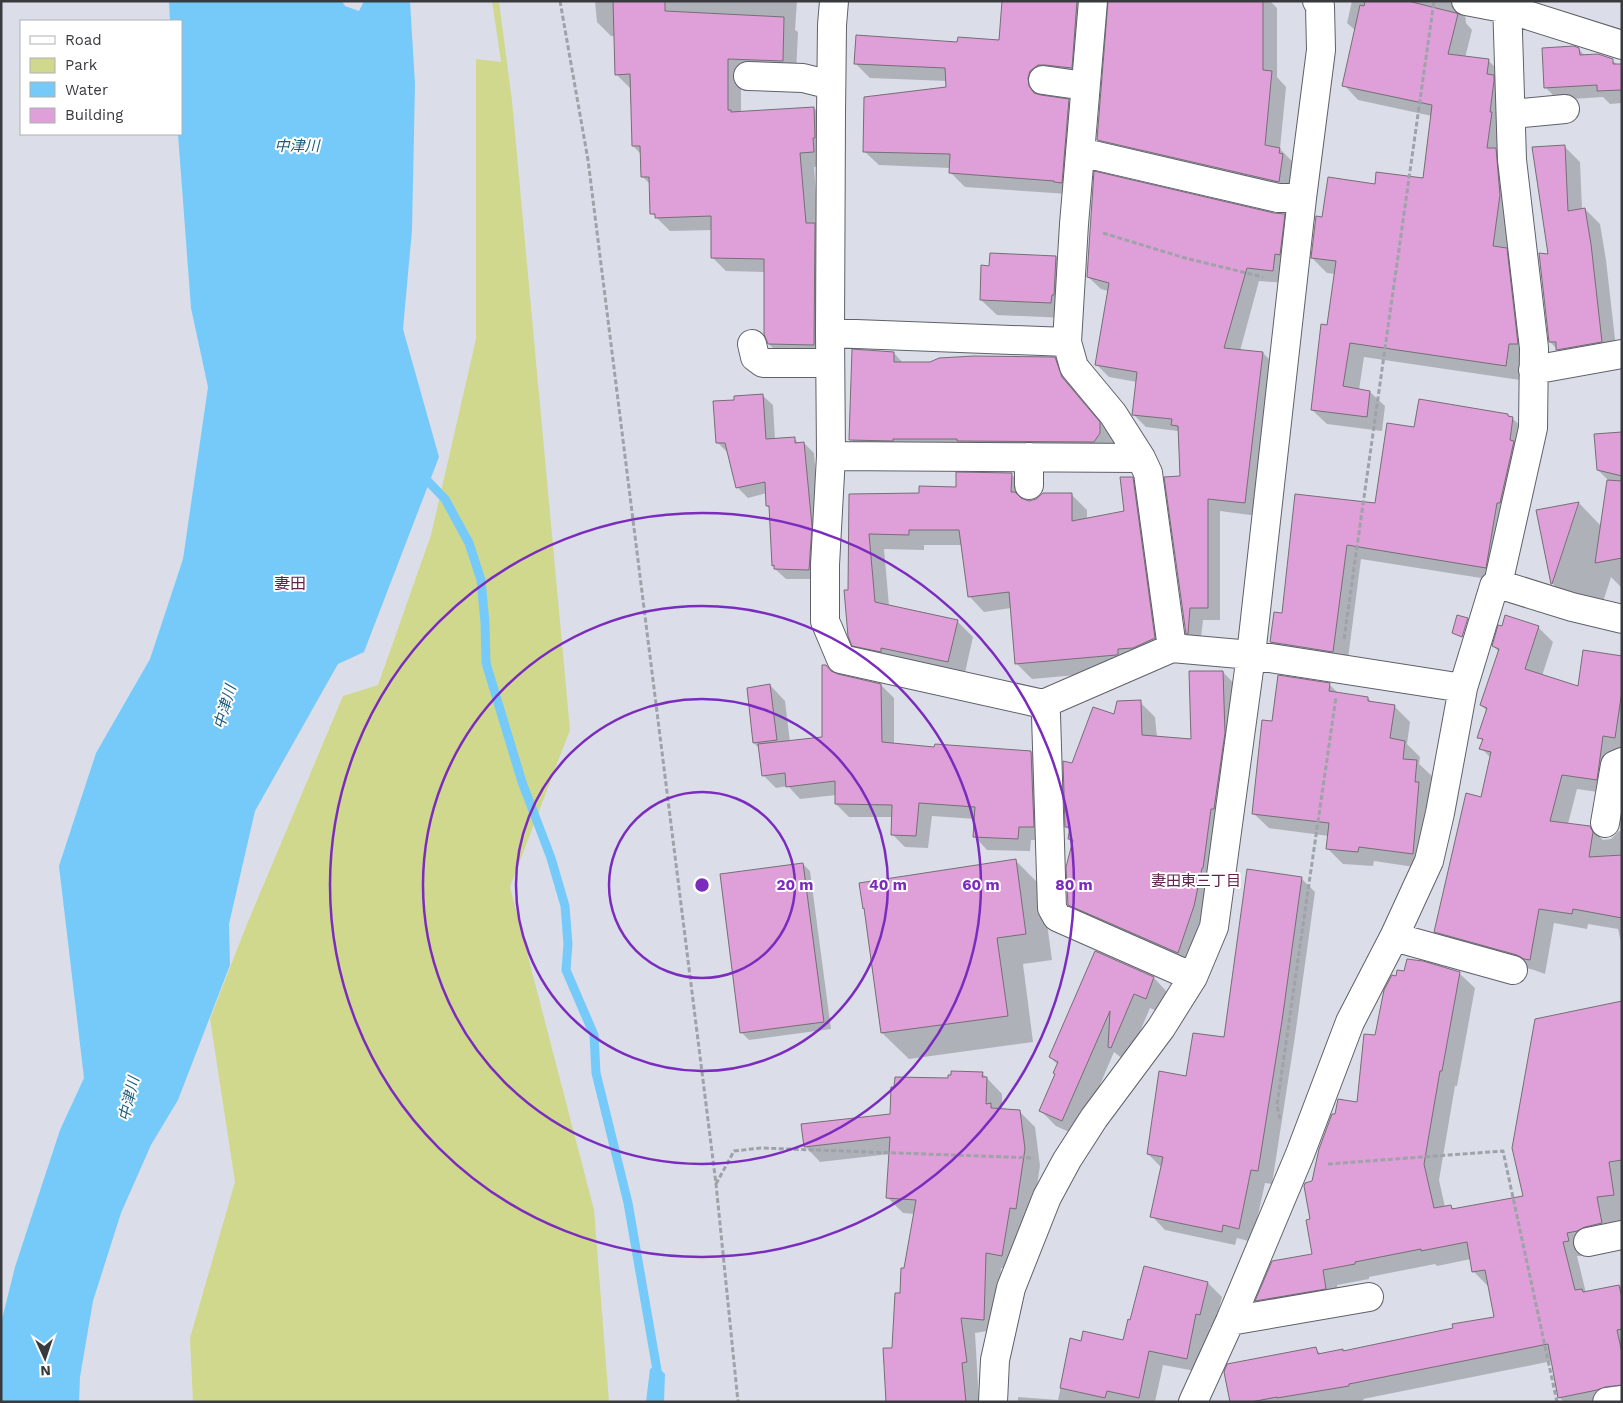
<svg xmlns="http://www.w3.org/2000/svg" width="1623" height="1403" viewBox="0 0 1623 1403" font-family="'Work Sans','Noto Sans JP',sans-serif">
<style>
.green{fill:#d0d88e}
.water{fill:#76cafa}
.shadow{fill:#0003}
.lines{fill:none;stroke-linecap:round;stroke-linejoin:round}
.stream{stroke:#76cafa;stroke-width:9}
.building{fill:#df9fd8;stroke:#766e75}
.minor-casing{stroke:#5f616a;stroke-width:30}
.path{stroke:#9fa2a9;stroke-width:3;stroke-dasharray:5 2.5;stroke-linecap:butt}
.minor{stroke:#fff;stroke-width:28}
.ring{fill:none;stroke:#7b2cbf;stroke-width:2.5}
.labels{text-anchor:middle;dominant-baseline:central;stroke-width:4;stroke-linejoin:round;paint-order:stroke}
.water-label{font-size:15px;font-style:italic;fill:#1c5c7c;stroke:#fff}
.neighbourhood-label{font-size:15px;fill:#5d254e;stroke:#fff}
.quarter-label{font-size:16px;fill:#5d254e;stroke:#fff}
.centre{fill:#7b2cbf;stroke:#fff;stroke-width:2.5}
.ring-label{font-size:15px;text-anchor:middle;font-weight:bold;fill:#7b2cbf;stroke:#fff;stroke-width:4;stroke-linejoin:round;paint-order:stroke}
</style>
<rect width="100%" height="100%" fill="#dbdee8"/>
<path class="green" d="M492,1h7l13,100 58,629 -60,157 84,323 15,192h-416l-3,-64 45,-156 -25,-163 35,-90 98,-233 35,-11 53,-150 45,-196v-280l25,3z"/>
<path class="water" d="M169,1h173l3,5 14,5 5,-10h46l5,83 -3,146 -9,99 36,128 -75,195 -26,12 -83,147 -26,113 1,41 -52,135 -27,45 -30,68 -28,88 -13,76 -1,25h-78v-79l14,-56 45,-137 24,-52 -25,-212 37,-113 54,-94 33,-100 25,-172 -17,-79 -13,-174h3v-113h-11z
M656,1365l9,9 -1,28h-18l4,-33z"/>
<path class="shadow" d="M595,1h202l-2,29 3,2 -2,42 -55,-2v41l73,-5 14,14v43l-14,2 14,191h-45l-14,-14 -4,-72 -39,-1 -14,-14v-27l-42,1 -18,-18 -1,-28 -9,-9 -1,-22 -8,-8 -3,-58 -14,-14 -1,-38h-4l-14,-14z
M1016,1h84l-14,81 -45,10 1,5 26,4 15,14 -15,79 -103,-7 -15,-15v-4l-71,-3 -15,-14 83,-63v-7l-77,-3 -15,-15 111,-19 35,-2z
M1110,1h160l7,7v69l9,10 -6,62 14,14 -1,33 -180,-42 -15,-15z
M1352,1h123l-10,12 1,10 6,7 -7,28 23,2 15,15 12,135 -6,42 12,12 -1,116 -156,-23 -5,33 11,2 15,14 -3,25 -55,-7 -15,-14 16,-84 7,-52 -8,-1 -15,-15 11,-40 53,-33 48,-6 8,-63 -74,-16 -14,-15 12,-54 -9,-8z
M1579,49l6,7 27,4 6,5h4v38l-12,1 -7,-7 -45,3 -12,-12z
M1565,147l15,15 2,47h3l15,15 6,36 11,97 -44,8 -23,-23v-86z
M1274,214l10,1 13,13 -11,55 -27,-2 -19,70 23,2 13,13 -18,150 -38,-5v109h-17l-3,26 -13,-13 -9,-202 -32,-4 -13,-13 4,-32 -28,-5 -13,-13 12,-73 -7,-2 -13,-12z
M1056,257l15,16 -5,45 -69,-3 -16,-15 9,-33z
M894,353l10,11 150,-6 16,16 7,20 38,45v9l-249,7 -15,-15z
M762,395l11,10 2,35 19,-2 5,6 5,-1 10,10 7,84 -2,42h-33l-11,-10 -2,-4 -3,-57 -3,-2v-13l-19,5 -10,-10 -10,-35 -10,-10 17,-42z
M1507,415l5,3 15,14 -27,149 -139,-22 -14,107 -61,-10 -14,-14 11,-28 93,-110 39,-76z
M1622,433v155l-11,-11 -16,50 -43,-44 27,-80 22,23 7,-46 -10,-10z
M1011,474l15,15v12l4,1 42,-7 15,15v9l38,-7 7,-34 16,16 22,160 -38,16 -100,9 -16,-16 -5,-55 -27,4 -15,-16 -6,-51h-39v5l-40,-1 5,57 68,15 16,16 -9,40 -95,-17 -16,-15 -4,-54 1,-95 70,-2 37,-6z
M1538,627l15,15 -11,34 37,12 41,-31 2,-6v117l-11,26 -34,-5 -9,35 21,3 14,13 8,-1 8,-8h3v115l-4,-17 -30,-5 -1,5 -33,-6 -9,51 -11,-4 -84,-23 -15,-16 47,-133 9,-40 -10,-10 2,-7 -4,-4 8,-26 -6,-6 18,-53 -6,-6z
M1223,672l15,16 -9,136 -36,144 -108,-48 -16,-16 5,-61 -5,-4 2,-8 -5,-4 7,-63 42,-48 25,-14 15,15 2,20 35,3z
M833,674l48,11 13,13v46l41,4 96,4 13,13 2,75h-15l-1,11 -43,-1 -12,-13 1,-18 -44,-3 -4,32 -23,-1 -13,-13 1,-17h-44l-13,-13v-9l-36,4 -12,-13 -12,2 -13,-13 -3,-26 -6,-6 16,-58 15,16 5,41 33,-4z
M1329,684l10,10 29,4 4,5 22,3 16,16 -3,22 13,13 -1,7 13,12 -4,93 -54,-8 -1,5 -30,-2 -16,-16 2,-12 -60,-8 -16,-15 20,-90z
M1016,861l26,26 10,73 -29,4 10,78 -124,17 -27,-26z
M803,864l7,7 21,158 -82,11 -8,-8z
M1301,878l14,14 -20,144 -23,148 -7,-1 -13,59 -15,-4 -2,7 -70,-15 -13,-14 10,-48 -14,-14 39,-77 38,-38z
M1095,952l59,26 15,16 -8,19 -11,-5 -23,54 -13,-10 -36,84 -22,-10 -15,-15 15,-36 2,-10 -8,-8z
M1459,973l16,15 -18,98h-2l-16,94 6,27 5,-1 5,4 69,-13 98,-194v233l-40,12 1,8h-6l9,37 36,-7v115l-58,1 -5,-5 -7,-36 -189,38 1,1 -8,2h-125l85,-53 5,5 21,-4 2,2 110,-23 41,-11 -6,-32h-1l-15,-15 -2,-12 -34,7 -2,-2 -66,13v2l-32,6 4,18 -69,12 -15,-15 57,-45 -2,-35 1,-38 45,-78 18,-68z
M982,1073l20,21v16l17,1 16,16 5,39 -9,58 -13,46 -17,-2 -2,61 -24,4 4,69h-92l14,-107 14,-81 -12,-1 -16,-16 3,-43 -70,8 -15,-16 87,-31 57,-36z
M1208,1283l14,14 -8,31 -4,-1 -9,45 -38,-7 -8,37h-137v-5l40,3 13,-60 11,2h42z"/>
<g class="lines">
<path class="stream" d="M422,475l23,24 24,44 12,37 4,42 1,41 36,119 29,76 14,48 3,38 -2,26 28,65 2,38 32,130 29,167 -1,7"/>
</g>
<path class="building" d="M613,1h52v10l119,6 -1,44 -55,-2v51h3v2l83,-5 1,31h-2l1,14 -14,1 6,70h9l-1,122 -46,-1 -4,-10v-75l-53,-1v-42l-56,2v-4h-5l-1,-37h-8l-1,-31h-8l-2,-72 -15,1z
M1002,1h75l-5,67 -27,-3h-7l-8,6 -2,7 1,8 5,7 7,2 28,4 -7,84 -8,-1v-1l-105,-8 1,-19 -87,-2 1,-55 82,-10 -1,-19 -91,-4 2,-29 101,7 1,-5 41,3z
M1108,1h155v69l9,1 -7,74 15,3 -1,5 4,1 -4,28 -182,-42z
M1365,1h43l48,12 2,1 -10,40 41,5 -2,15 7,1v6l-4,31h2l-5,36h9l4,47 -7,51 14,2 11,96h-9l-3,22 -156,-23 -7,43 27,5 -3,26 -56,-7 10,-86 6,1 9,-64 -25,-3 5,-42 6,1 6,-40 47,7 1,-12 47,6 9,-73 -90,-19 18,-81 4,1z
M1574,46l5,2 1,7 18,-1 15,5v5h9v26l-25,1v-6l-53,3 -2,-40z
M1565,145l3,66 17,-3 6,36 11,98 -46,8v-8h-7l-10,-89 9,1 -16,-107z
M1094,171l180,42 11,1 -5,41 -5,-1 -2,17 -26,-3 -23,80 39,4 -18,151 -37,-4v109h-18l-2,26h-2l-22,-157 16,-1 -2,-50 -7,-1 1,-6 -40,-4 5,-43 -42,-7 14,-82 -22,-6z
M990,253l66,3 -2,39h-2l-1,8 -71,-3 1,-35 8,1z
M852,349l42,3v10h36l9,-4 35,-2 81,1 7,20 38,45v11l-6,9 -137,-1v-2h-64v2l-44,-1z
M763,394l3,45 29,-2v6l9,-1 8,84 -3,44 -35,-1v-4l-2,1 -3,-60h-3l-1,-24 -29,6 -11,-45h-9l-3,-42 21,-1v-4z
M1419,399l89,15v2l5,1 -3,23 4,1 -14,62h-3l-11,65 -139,-23 -14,107 -63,-10 4,-30 8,1 13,-119 80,9 12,-80 27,4z
M1622,432v44l-25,-6 -3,-36z
M956,472l56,1 -1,19h4l6,6 8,3 7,-2 7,-6h29v28l52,-10 -4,-34h13l22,161 -22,10 -15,1v5l-2,1 -101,9 -6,-72 -41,5 -9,-67h-50v5l-40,-1 6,68 83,18 -10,42 -67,-14v4l-29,-6 -4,-10 -4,-46h4l1,-96 70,-1v-7l37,1z
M1607,480l15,1v77l-27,5z
M1579,502l-27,82h-1l-15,-74z
M1457,615l11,3 -6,19 -10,-4z
M1505,615l34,11 -14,43 53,17 5,-36 39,6v35l-7,47 -12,-2 -6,44 -35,-5 -12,46 40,5 3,6 -4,25 33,-2v63l-49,-9 -1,5 -33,-5 -9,51 -6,-1 -7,-4 -83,-23 32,-139 15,4 10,-45 -12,-3 4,-10 -6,-1 10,-30 -7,-3 19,-56 -7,-3 6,-21 4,1z
M822,665h4l5,6 7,3 43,10 1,58 52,5 1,-3 96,7 3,76h-15l-1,12 -45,-2 2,-30 -56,-4 -3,33 -25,-1 1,-30 -57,-1v-23l-49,6 -1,-14 -23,3 -4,-32 64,-7z
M1189,671h34l2,62 -11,76h-3l-8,59h-1l-8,38 -16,47 -110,-48 -2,-38 7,-27 -5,-1 2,-12h-5l-2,-66 9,2 21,-56 21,7 3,-13 24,-1 1,35 49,4z
M1278,675l52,8 -1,8 39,6v4l27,4 -5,33 15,3 -2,18 14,1 -2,22h4l-6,72 -54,-7 -1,5 -32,-3 3,-26 -77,-9 10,-94 10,1z
M770,684l7,56 -24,3 -6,-55z
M1016,859l10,75 -29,4 11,78 -127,17 -17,-125 -1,1 -4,-26z
M803,863l21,159 -84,11 -20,-159z
M1247,869l55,8 -20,144 -24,150 -7,-1 -12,59 -16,-4 -1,7 -72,-15 13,-60 -16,-3 12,-83 27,5 7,-43 31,4z
M1095,951l59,26 -8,22 -12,-5 -23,54 -3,-1 2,-36 -48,110 -23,-10 16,-37 -2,-1 5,-11 -9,-5z
M1407,959l16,2 37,11 -18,99h-2l-16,93 10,44 17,-3 1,4 71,-13 -11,-48 23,-129 87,-18v159l-13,2 5,33 -17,2 5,26 -17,4 -8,4 -10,2 2,8 -6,1 12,48 7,-1 1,3 36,-7 3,13v31l-5,1 5,23v32l-17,2 -8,3 -39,8 -10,-54 -199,40v2l-72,12v-1l-26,5h-21l-6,-30 3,-8 89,-17 2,7 25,-5v2l110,-23 -1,-4 42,-7 -9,-47 -13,2 -5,-30 -46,9v-2l-66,13v2l-32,6 3,19 -71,12 17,-40 40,-7 -6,-34 4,-1 -6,-33 1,-3 7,-2 7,-32 13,-35h3l3,-15 19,3 7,-68 11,1 9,-45 8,-15 4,1 1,-6 7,1z
M951,1071l32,1 -1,5h5l-1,27 5,-1v5l29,2 5,39 -9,60 -6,-1 -8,48 -16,-3 -2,67 -23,-2 6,44 -5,1 4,39h-80l-3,-54h9l3,-55h5l1,-25h3l12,-68 -30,-2 4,-61 -86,10 -3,-23 89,-10 1,-27h3l1,-10 53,1v-3h3z
M1144,1266l64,16 -8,33 -4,-1 -9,45 -38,-8 -10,47 -32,-7 -2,7 -45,-10 10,-50 11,3 2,-10 40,9 5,-21 2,1z"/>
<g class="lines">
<g class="minor-casing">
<path id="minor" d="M834,1l-2,24 -1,89 -1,219 1,123 -6,109v56l16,38 202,45 3,11 6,193 5,9 136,60
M1466,1l42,8 114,36
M748,76l55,2 28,7
M1043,80l42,6
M1512,114l53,-5
M1080,152l198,46h24
M830,333l237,9 7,25 39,47 28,44 7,15 24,175
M1067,342l7,-118 19,-223
M752,344l3,13 8,6h67
M1533,370l89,-16
M831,456l310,2
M1029,485v-28
M1498,584l74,23 50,12
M1043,704l129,-56 79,7 212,33
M1605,823l10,-58 7,-3
M1394,937l119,33
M1588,1242l34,-7
M1230,1321l139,-24
M993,1402l2,-42 16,-72 36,-91 20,-37 27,-42 67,-90 32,-51 21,-50 37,-272 51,-457 19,-148 -1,-44 -3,-5
M1193,1402l37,-81 70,-167 50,-132 44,-85 35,-76 11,-48 23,-125 31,-102 4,-2 35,-156 1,-80 -22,-188 -5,-159
M1607,1402l15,-2"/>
</g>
<path class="path" d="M560,1l28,159 128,1024 22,218
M1103,233l82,25 78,19
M1344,639l90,-638
M1280,1119l-3,-14 59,-408
M1328,1164l175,-13 54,251
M716,1184l18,-33 27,-3 273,10"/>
<use href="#minor" class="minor"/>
</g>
<g class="ring">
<circle cx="702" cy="885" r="93"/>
<circle cx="702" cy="885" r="186"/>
<circle cx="702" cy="885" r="279"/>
<circle cx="702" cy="885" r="372"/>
</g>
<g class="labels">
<g class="water-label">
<text x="297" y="146">中津川</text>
<text transform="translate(225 707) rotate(-74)">中津川</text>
<text transform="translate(129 1099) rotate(-77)">中津川</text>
</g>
<g class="neighbourhood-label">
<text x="1196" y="881">妻田東三丁目</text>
</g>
<g class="quarter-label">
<text x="290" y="583">妻田</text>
</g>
</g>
<circle cx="702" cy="885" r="8" class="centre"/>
<g class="ring-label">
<text x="795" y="890">20 m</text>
<text x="888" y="890">40 m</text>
<text x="981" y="890">60 m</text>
<text x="1074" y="890">80 m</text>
</g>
<rect width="1623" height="1403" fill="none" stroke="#393a3e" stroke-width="5"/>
<rect x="20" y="20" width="162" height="115" fill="#ffffff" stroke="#b0b0b2"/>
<rect x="30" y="36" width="25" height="8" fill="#ffffff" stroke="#b0b0b2"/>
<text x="65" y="45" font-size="15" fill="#393a3e">Road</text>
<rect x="30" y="58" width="25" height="15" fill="#d0d88e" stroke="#b0b0b2"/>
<text x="65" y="70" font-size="15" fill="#393a3e">Park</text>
<rect x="30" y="82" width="25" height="15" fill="#76cafa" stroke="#b0b0b2"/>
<text x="65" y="95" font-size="15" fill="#393a3e">Water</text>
<rect x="30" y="108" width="25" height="15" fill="#df9fd8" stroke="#b0b0b2"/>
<text x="65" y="120" font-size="15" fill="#393a3e">Building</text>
<g transform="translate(45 1358) rotate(177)" stroke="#ffffff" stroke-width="4" paint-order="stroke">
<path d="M0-4L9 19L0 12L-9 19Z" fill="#393a3e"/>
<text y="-8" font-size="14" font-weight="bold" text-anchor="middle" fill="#393a3e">N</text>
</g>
</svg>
